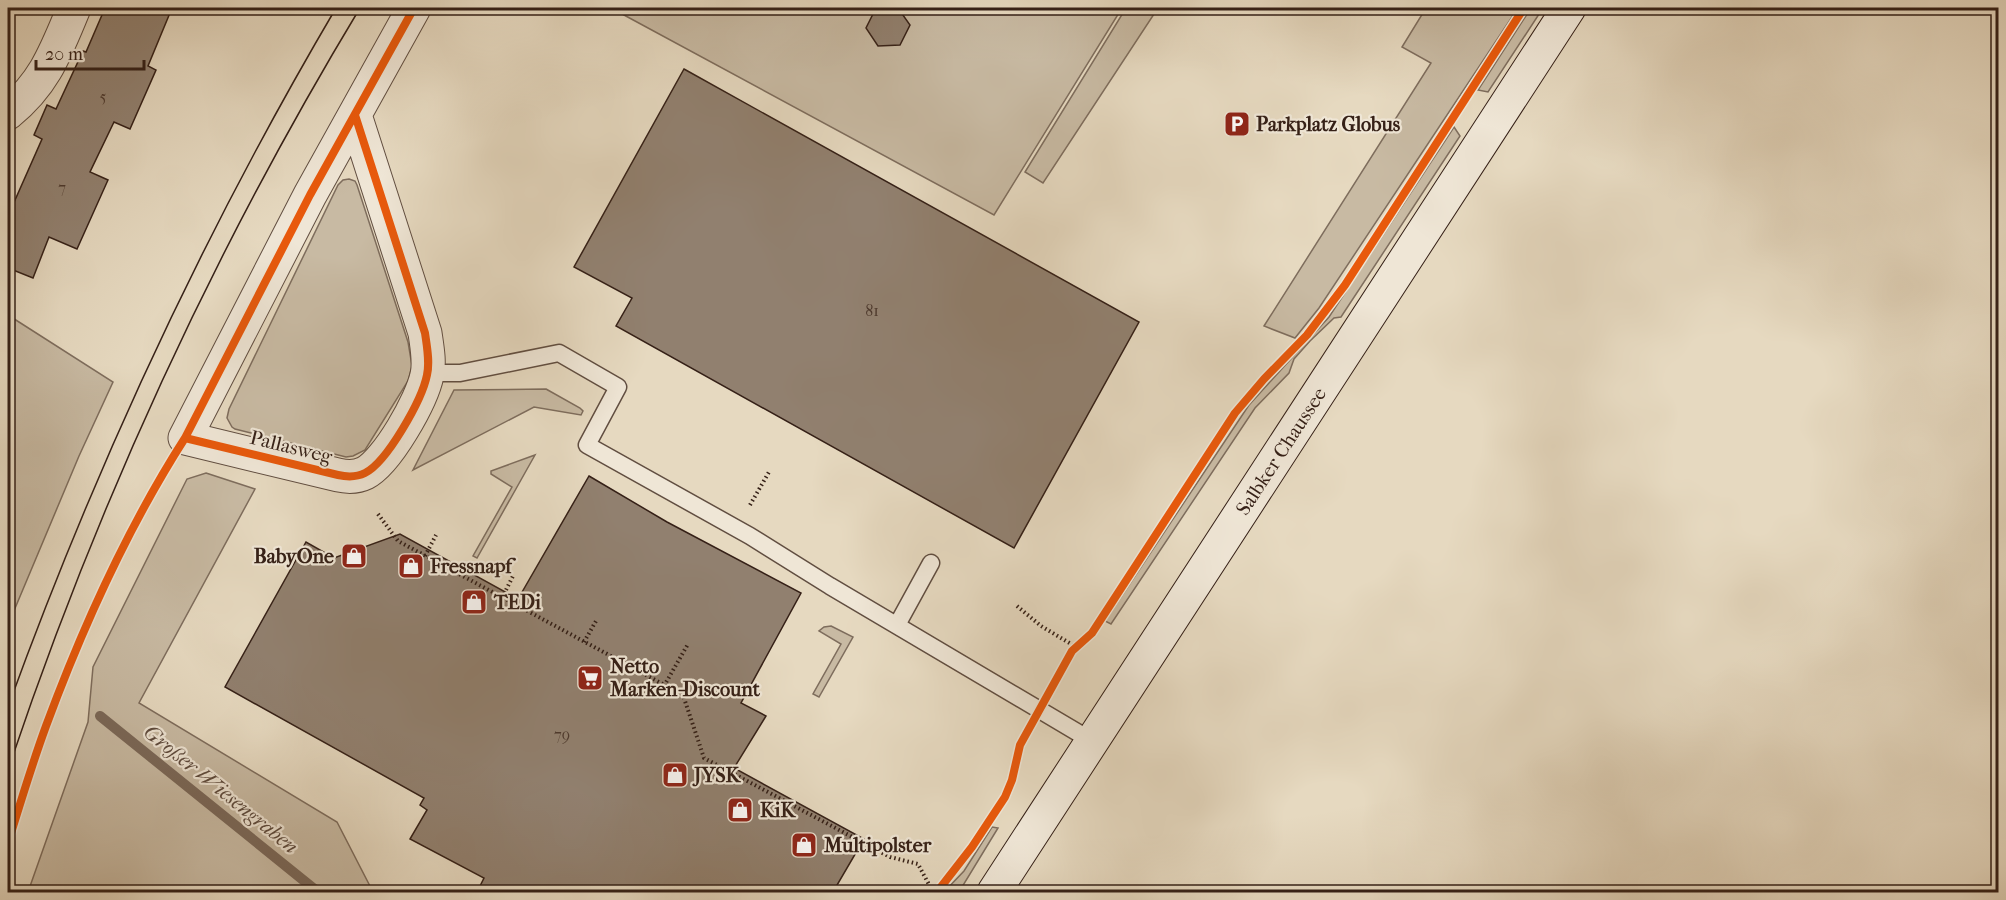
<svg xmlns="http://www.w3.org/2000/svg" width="2006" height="900" viewBox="0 0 2006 900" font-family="'IM FELL French Canon',serif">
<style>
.green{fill:#c8baa3;stroke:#7e6d5d;stroke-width:1.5}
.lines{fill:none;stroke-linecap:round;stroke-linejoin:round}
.stream{stroke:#7b695a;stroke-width:10}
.building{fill:#91806f;stroke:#352017;stroke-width:1.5}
.lane-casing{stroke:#614e41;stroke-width:19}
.street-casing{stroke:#614e41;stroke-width:35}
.secondary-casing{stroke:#352017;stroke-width:35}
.path{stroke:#352017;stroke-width:4;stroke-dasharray:1.5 3;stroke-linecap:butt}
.lane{stroke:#efe6d6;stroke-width:16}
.street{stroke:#efe6d6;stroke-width:33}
.secondary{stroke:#efe6d6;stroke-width:33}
.tram{stroke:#352017;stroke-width:1.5}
.cycleway-casing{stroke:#efe6d6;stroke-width:11}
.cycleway{stroke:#e8590c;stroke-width:8}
.labels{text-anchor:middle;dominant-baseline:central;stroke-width:4.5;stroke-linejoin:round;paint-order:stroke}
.number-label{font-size:16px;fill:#4c382d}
.poi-label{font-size:20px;font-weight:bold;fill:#352017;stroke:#efe6d6;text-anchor:start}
.street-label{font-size:20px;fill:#352017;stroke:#efe6d6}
.water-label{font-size:21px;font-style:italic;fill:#5e4b3e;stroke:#efe6d6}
</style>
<rect width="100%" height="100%" fill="#e6d9c0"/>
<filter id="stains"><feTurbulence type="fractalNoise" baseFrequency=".00333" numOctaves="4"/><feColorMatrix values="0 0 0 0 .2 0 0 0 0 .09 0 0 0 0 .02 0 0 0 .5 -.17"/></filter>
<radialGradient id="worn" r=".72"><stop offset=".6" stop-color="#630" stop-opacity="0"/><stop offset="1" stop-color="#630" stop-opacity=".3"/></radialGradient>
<path class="green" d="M611,8h511l-128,207z
M1126,8h32l-115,175 -18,-11z
M1426,8h92l-199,300 -24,30 -31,-12 167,-263 -29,-16z
M1531,8h12l-55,84 -10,-2z
M1454,127l6,9 -119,181 -7,1 -24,23 -16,18 -5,14 -34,35 -144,216 -6,-3 144,-216 80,-88z
M349,179l6,2 2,4 51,157 4,24 -4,15 -43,69 -12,6 -7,1 -111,-28 -3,-2 -5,-9 2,-9 109,-224 5,-5z
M8,315l105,67 -34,74 -71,169v-126l1,-5 -1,-10z
M546,389l34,19 3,3 -2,4 -47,-8 -121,63 41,-80z
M535,455l-58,103 -4,-2 39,-69 -21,-13v-3z
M206,473l49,16 -116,214 198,119 36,70h-345l60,-170 5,-55 94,-188z
M831,626l22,11 -34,60 -6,-3 28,-50 -22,-13 5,-4z
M992,827l6,1 -39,64h-15l20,-21z"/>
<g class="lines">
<path class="stream" d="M100,716l218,176"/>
</g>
<path class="building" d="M105,8h67l-24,58 8,4 -26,59 -16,-7 -24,50 18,8 -31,69 -28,-12 -16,41 -25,-10v-52l34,-77 -8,-4 13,-30 9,4 27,-58 3,1z
M876,8h22l12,17 -10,20 -22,1 -12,-18z
M684,69l455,253 -125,226 -398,-222 16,-28 -58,-31z
M589,476l78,46 134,71 -60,110 25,13 -32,52 130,71 -31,53h-356l7,-14 -74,-39 17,-29 -7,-5 4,-7 -199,-111 81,-145 28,16 66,-24 118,65z"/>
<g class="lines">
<g class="lane-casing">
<path id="lane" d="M428,373h32l99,-20 59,34 -31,58 163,91 80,50 262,155
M897,625l34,-62"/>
</g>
<g class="street-casing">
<path id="street" d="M8,113c37,-30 48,-62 66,-105
M355,115l70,218c2,14 5,29 2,42 -5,25 -40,87 -62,98 -8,4 -18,4 -27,2l-153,-37 125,-243 104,-187"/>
</g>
<g class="secondary-casing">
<g id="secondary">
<path id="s1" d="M994,892l575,-884"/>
</g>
</g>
<path class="path" d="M750,505l19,-33
M378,514l20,27 285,154 21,63 186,99 28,7 15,28
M425,556l11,-21
M502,598l12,-24
M1017,606l24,20 35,21
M584,642l12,-21
M664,686l24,-42"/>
<use href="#lane" class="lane"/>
<use href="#street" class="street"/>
<use href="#secondary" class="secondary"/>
<path class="tram" d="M8,707c89,-245 196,-475 328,-699
M8,770c89,-266 207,-522 352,-762"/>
<g class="cycleway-casing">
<path id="cycleway" d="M355,115l70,218c2,14 5,29 2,42 -5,25 -40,87 -62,98 -8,4 -18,4 -27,2l-153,-37 125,-243 104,-187
M8,843c12,-39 24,-79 38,-117 37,-100 82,-199 139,-288
M937,892l35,-45 33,-50 7,-17 8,-35 52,-94 20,-18 143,-220 29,-34 43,-44 38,-50 179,-277"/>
</g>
<use href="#cycleway" class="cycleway"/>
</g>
<defs>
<g id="parking-square" transform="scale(1.35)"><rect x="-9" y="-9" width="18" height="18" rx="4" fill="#8f2418" stroke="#efe6d6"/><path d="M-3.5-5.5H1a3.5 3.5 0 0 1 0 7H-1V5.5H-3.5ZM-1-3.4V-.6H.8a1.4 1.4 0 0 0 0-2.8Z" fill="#fff"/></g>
<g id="shop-square" transform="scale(1.35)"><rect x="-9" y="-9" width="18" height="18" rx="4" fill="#8f2418" stroke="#efe6d6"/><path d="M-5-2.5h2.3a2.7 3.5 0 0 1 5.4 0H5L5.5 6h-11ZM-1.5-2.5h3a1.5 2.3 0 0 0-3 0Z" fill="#fff"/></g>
<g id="supermarket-square" transform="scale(1.35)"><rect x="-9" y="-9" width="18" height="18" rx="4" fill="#8f2418" stroke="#efe6d6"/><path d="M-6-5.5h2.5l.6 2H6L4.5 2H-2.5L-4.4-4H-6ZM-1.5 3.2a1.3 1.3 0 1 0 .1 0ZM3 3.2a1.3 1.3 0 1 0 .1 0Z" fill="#fff"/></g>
</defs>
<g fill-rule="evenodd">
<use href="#parking-square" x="1237" y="124"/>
<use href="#shop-square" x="354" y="556"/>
<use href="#shop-square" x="411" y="566"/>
<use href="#shop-square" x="474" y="602"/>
<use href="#supermarket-square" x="590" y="678"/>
<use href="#shop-square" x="675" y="775"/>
<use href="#shop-square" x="740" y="810"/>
<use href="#shop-square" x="804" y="845"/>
</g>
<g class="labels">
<g class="number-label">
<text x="103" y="96">5</text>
<text x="62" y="187">7</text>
<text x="872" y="310">81</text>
<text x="562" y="734">79</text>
</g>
<g class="poi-label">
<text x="1256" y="124">Parkplatz Globus</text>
<text x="334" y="556" text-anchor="end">BabyOne</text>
<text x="430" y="566">Fressnapf</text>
<text x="494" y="602">TEDi</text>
<text x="610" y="666">Netto<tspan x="610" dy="23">Marken-Discount</tspan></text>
<text x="694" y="775">JYSK</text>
<text x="760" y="810">KiK</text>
<text x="824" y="845">Multipolster</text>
</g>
<g class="street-label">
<text transform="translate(291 447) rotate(14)">Pallasweg</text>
<text stroke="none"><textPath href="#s1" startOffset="526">Salbker Chaussee</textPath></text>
</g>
<g class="water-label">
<text transform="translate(221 789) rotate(39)">Großer Wiesengraben</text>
</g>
</g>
<rect width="2006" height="900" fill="none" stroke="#e6d9c0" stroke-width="30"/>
<rect x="9" y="9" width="1988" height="882" fill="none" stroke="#352017" stroke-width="3"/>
<rect x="15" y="15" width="1976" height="870" fill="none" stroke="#352017" stroke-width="1.5"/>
<path d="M36 60v9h108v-9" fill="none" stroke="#352017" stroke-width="3"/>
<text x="45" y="60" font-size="18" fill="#352017" stroke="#efe6d6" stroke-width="4.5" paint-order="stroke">20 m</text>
<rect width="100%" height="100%" filter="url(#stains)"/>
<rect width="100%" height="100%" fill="url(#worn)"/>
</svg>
